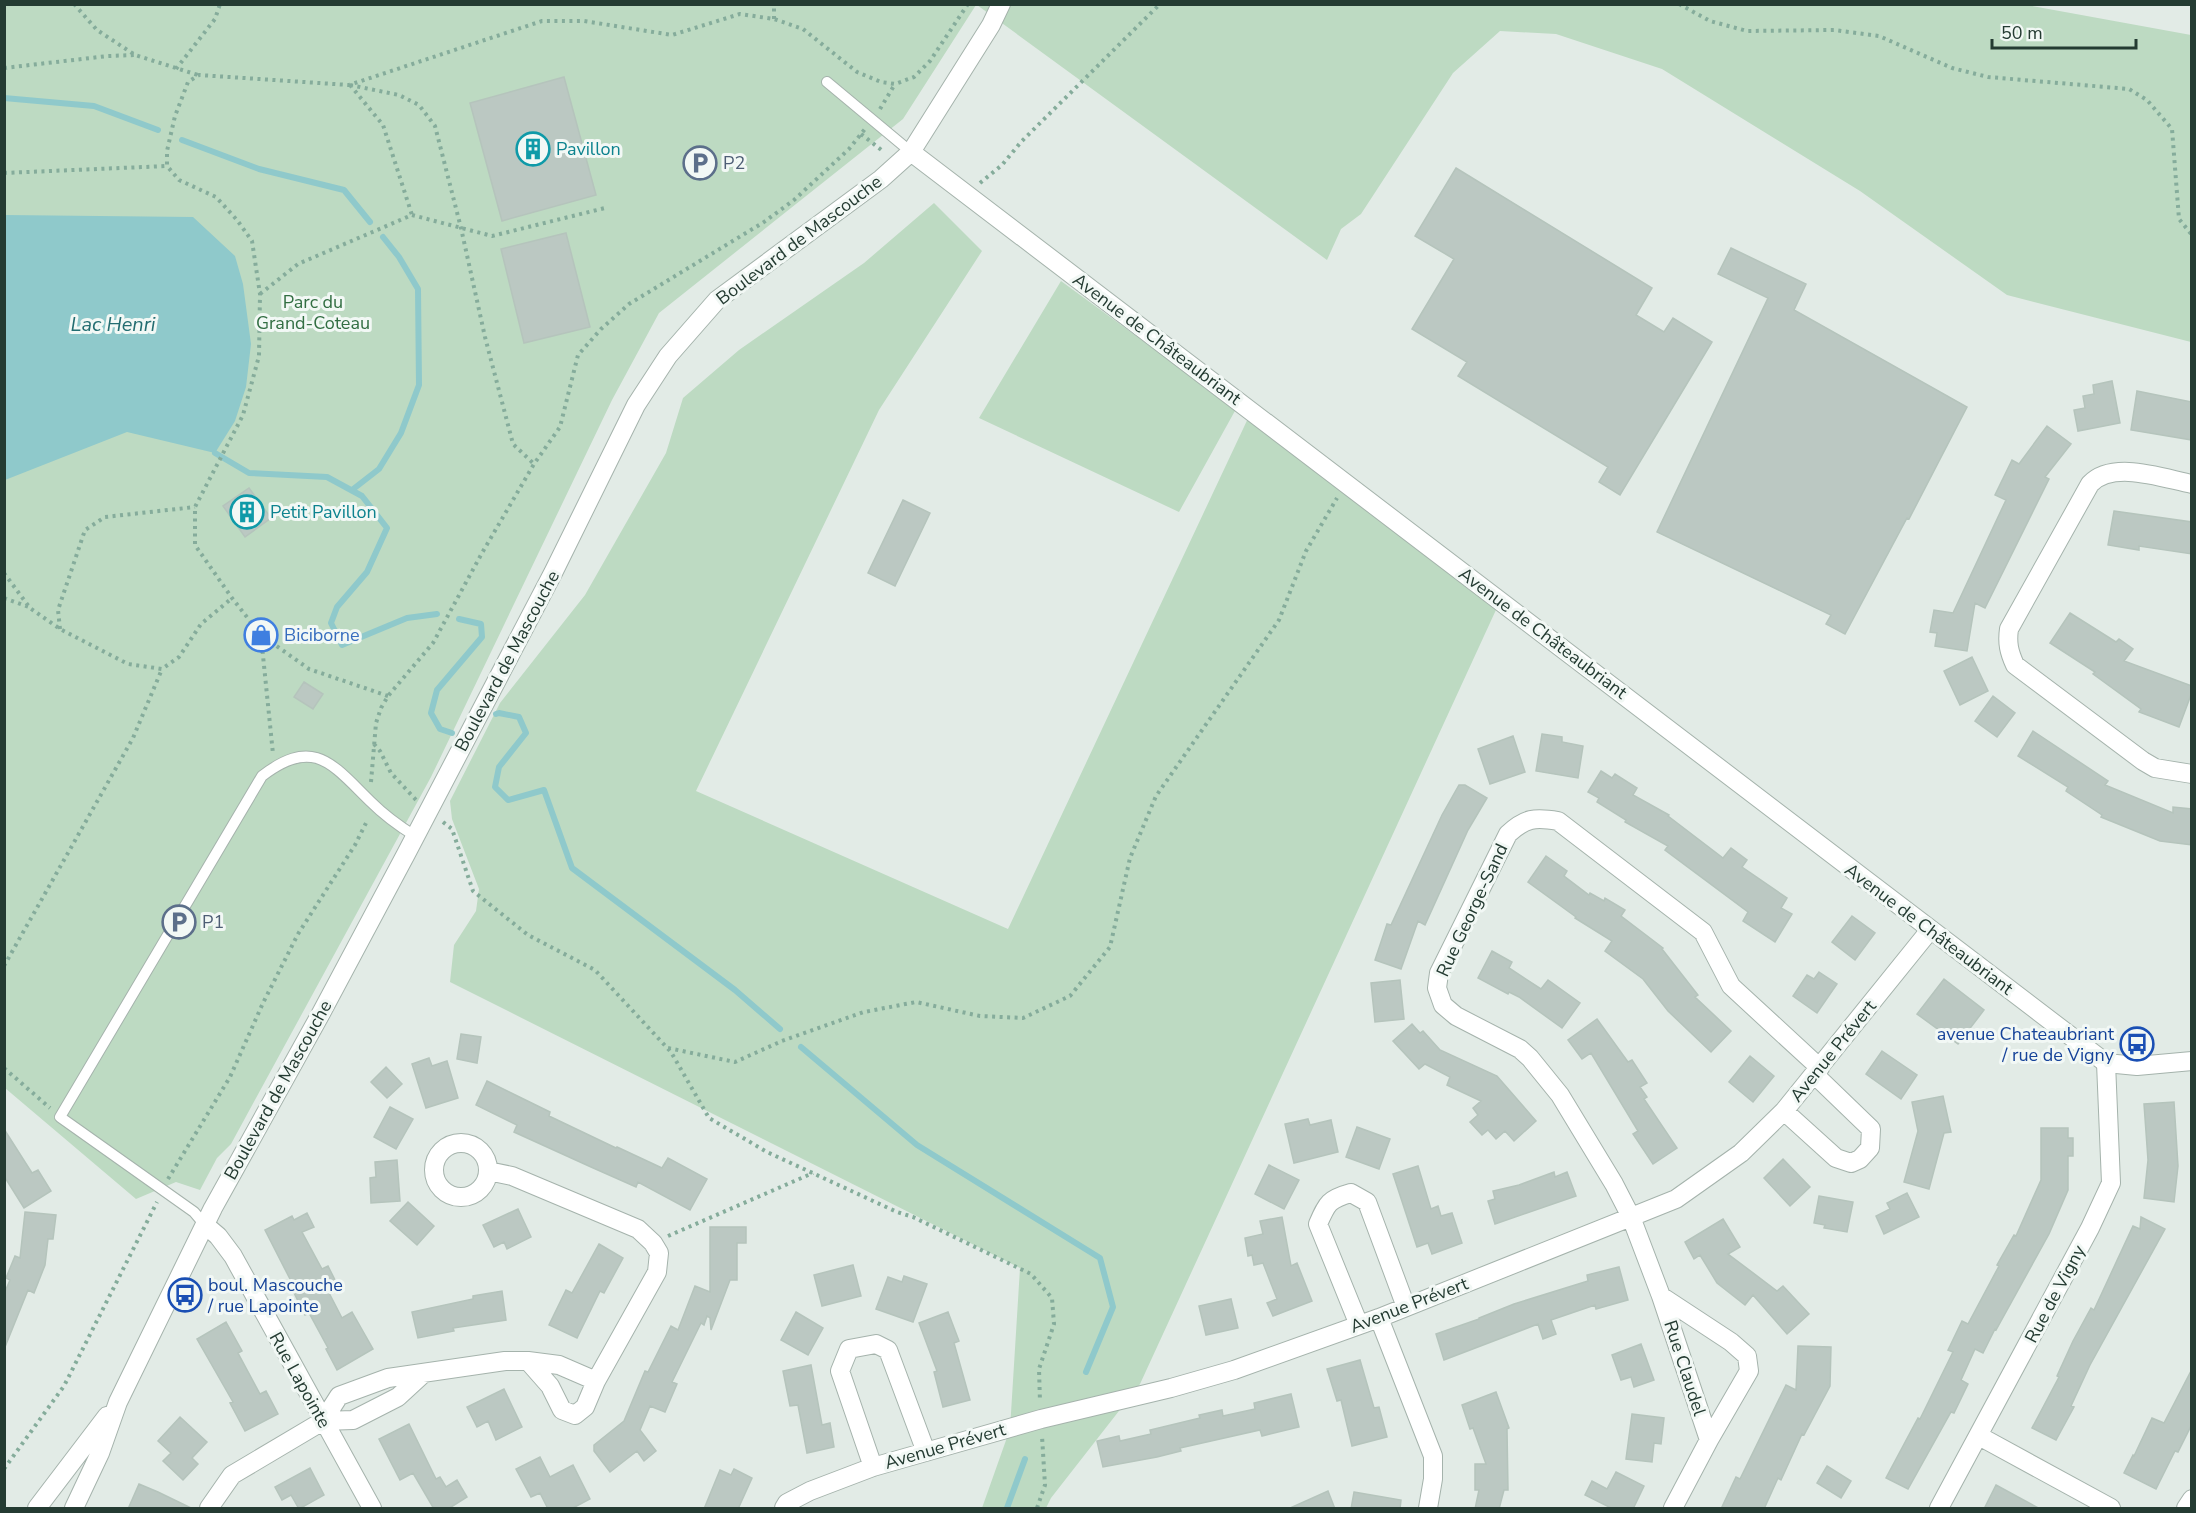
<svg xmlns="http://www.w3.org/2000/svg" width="2196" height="1513" viewBox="0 0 2196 1513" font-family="'Nunito Sans',sans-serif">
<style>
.green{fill:#bddac2}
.water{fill:#8fc9cb}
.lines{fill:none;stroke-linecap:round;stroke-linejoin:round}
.stream{stroke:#8fc9cb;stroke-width:6}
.building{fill:#bbc8c2;stroke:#b5c4bc;stroke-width:1.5}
.service-casing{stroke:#a5b3ac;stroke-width:12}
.minor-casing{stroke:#a5b3ac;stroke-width:20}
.tertiary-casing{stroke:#a5b3ac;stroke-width:20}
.path{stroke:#85ac9b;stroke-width:4;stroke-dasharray:3 4.5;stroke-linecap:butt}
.service{stroke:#fff;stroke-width:10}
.minor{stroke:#fff;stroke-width:18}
.tertiary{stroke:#fff;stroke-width:18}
.labels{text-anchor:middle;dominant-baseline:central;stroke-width:6;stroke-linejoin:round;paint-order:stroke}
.culture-label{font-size:18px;fill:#0d838f;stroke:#f2f8f5;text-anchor:start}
.service-label{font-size:18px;fill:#4e5e75;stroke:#f2f8f5;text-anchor:start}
.street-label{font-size:18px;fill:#243b32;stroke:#f2f8f5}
.park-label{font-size:18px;fill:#326e42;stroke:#f2f8f5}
.shop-label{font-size:18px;fill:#366cbe;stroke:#f2f8f5;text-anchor:start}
.transit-label{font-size:18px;fill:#164399;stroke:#f2f8f5;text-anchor:end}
.water-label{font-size:20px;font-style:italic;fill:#236d71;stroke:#f2f8f5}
</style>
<rect width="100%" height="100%" fill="#e2ebe6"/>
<path class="green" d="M2021,4l170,31v307l-184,-47 -147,-104 -198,-122 -106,-35 -56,-3 -47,42 -92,141 -20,15 -14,31 -350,-255z
M4,5h972l-73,114 -244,194 -47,87 -181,377 -200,367 -14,14 -17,32 -24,-8 -40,17 -131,-111z
M934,203l48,48 -103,159 -183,381 312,138 243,-517 250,187 -361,785 -89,114 -5,10h-64l28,-79 10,-161 -570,-286 4,-37 22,-34 3,-22 -27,-70 -2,-18 50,-98 85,-108 81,-142 17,-55 56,-48 125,-87z
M1061,281l175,128 -57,103 -200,-94z"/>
<path class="water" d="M5,215l188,2 42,39 8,28 8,60 -5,43 -11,34 -20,32 -88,-21 -122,48z"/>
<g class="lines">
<path class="stream" d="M4,98l90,8 64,24
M182,140l77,29 85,21 26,32
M215,453l34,20 78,4 35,19 25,32 -20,44 -30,35 -6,16 11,22 65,-27 30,-4
M352,490l27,-21 22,-36 18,-48 -1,-96 -19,-32 -16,-20
M496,714l3,-1 20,4 7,16 -27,34 -4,20 13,13 36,-10 28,78 163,122 45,39
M452,733l-12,-4 -9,-16 6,-23 45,-53 -1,-13 -22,-5
M801,1047l116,98 183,113 13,49 -27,65
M1007,1508l18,-49"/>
</g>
<path class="building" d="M564,77l32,118 -94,26 -32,-118z
M1456,168l196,120 -16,27 28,17 9,-14 39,24 -92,153 -21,-13 9,-15 -150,-91 9,-14 -55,-33 42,-70 -39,-23z
M566,233l24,94 -66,16 -23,-94z
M1731,248l75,36 -12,26 173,97 -58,112 -2,-1 -62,116 -19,-10 5,-9 -174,-83 111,-234 -50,-24z
M2112,381l8,42 -42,8 -4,-21 11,-2 -2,-12 11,-2 -1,-9z
M2137,391l55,11v38l-61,-10z
M2047,426l24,18 -26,33 4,2 -64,129 -10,-5 -8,48 -32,-5 2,-13 -7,-1 4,-22 19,3 53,-113 -11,-5 17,-35 7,4z
M249,488l22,30 -26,19 -22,-31z
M903,500l27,13 -35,73 -27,-13z
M2114,511l78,11v32l-53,-8v4l-31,-5z
M2070,613l46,29 3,-3 14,10 -9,12 68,25v6l-13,35 -40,-15 2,-3 -48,-35 2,-2 -45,-29z
M1972,657l16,34 -28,14 -16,-34z
M304,682l19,12 -10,15 -19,-12z
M1993,696l22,17 -18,24 -22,-16z
M2033,731l75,50 -3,4 68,28v-6l19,2v36l-32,-4 -59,-24 1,-2 -36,-24 2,-4 -50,-31z
M1542,734l20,3v5l21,4 -5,32 -42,-7z
M1513,736l12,36 -35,12 -12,-35z
M1601,771l11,7 3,-4 22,14 -4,7 36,20 -1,1 55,42 8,-10 16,12 -5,7 45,31 -6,10 11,6 -17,28 -32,-21 5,-9 -83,-62 3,-4 -43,-24 1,-2 -29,-18 2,-4 -11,-6z
M1459,785h6l22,13 -19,32 -43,95 -7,-4 -17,48 -26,-9 12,-36 4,1 51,-110z
M1546,856l21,15 -3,5 25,19 1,-2 14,8 1,-3 20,12 -4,6 42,32 -1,1 36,46 -3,2 36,34 -20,21 -43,-41 -25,-32 -38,-28 7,-10 -37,-23 1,-1 -48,-35z
M1852,916l23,17 -20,27 -23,-18z
M1492,951l20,11 -3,6 32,21 7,-9 32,23 -18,25 -43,-31 -10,-5 -1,2 -30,-16z
M1819,972l18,12 -20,29 -24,-17 14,-21 7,4z
M1944,979l40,31 -26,34 -41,-30z
M1400,980l4,39 -29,3 -4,-39z
M1597,1019l31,43 4,-2 15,23 -7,4 7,10 -3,2 33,49 -24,16 -20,-30 5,-3 -47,-78 -9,6 -14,-19z
M1412,1024l8,9 3,-2 17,19 57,26 39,45 -22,20 -9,-10 -9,8 -8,-9 -6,5 -12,-13 8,-7 -5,-7 8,-7 -34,-16 3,-8 -25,-13 -6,5 -26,-28z
M461,1034l20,3 -4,26 -20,-4z
M1882,1051l35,24 -16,24 -35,-25z
M1750,1056l24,20 -21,26 -24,-20z
M429,1058l3,8 15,-5 11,37 -32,10 -14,-44z
M386,1067l16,17 -15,14 -16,-16z
M487,1081l63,31 -1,4 67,32 1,-1 45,21 6,-10 39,21 -17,31 -52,-28 -2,5 -45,-20 -77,-35 3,-7 -41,-20z
M1943,1096l8,36 -7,1 -15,56 -25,-7 14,-51 -6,-29z
M2174,1102l4,64 -4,36 -30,-4 4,-38 -4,-56z
M390,1107l23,12 -17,30 -22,-12z
M1308,1119l2,6 21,-5 7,32 -44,11 -9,-39z
M1357,1127l33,12 -11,30 -33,-12z
M2041,1128h27v10h5v18h-5v34l-19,44 -53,96 -1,-1 -12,24 -8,-4 -14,31 7,4 -14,29 -3,-1 -43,77 -22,-11 32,-60 2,1 33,-67 -5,-2 14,-29 6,3 31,-58 -2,-1 17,-30 2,1 25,-56z
M4,1129l28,44 6,-3 13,21 -27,17 -20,-32z
M1783,1159l27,28 -20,19 -26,-28z
M397,1160l3,41 -29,2 -1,-25 6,-1 -1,-15z
M1269,1165l30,15 -15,29 -29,-15z
M1418,1166l13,43 7,-3 3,10 11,-3 10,30 -30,11 -4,-11 -11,4 -24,-73z
M1554,1172l1,5 12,-5 9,24 -81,28 -7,-23 7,-2 -2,-8 26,-6z
M1907,1193l12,24 -35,17 -8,-18 14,-7 -3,-6z
M1819,1196l34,6 -6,30 -23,-4 1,-3 -11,-2z
M408,1202l26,24 -17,19 -27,-24z
M518,1209l13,28 -24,12 -3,-7 -10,5 -11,-22z
M25,1212l31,3 -3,24h-5l-3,26 -11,28 -6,-3 -23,57 -1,-53 6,-14 -4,-2 9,-22 5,2z
M307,1213l7,14 -12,5 20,37 6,-3 8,16 -10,5 16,31 10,-6 21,37 -36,21 -11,-21 2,-1 -19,-35 -4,2 -15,-30 2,-2 -27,-53 27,-14 2,4z
M1282,1217l9,49 6,-3 15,38 -39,15 -6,-13 10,-4 -14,-36 -9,2 -2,-10 -4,1 -3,-18 18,-4 -3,-13z
M2141,1217l24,12 -75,136 -19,41 3,1 -18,33 -24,-12 27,-51 -2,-1 16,-35 18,-33 3,2 39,-84 7,3z
M1723,1219l17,28 -12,7 49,37 6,-5 26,28 -22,20 -34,-39 -8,10 -28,-22 -17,-28 -6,4 -9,-17z
M710,1227h36v16h-9v37h-7l-19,50 -1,-12 -3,-2 -3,9 -3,-2 -29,59 5,2 -12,28 -15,-6 -10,24 16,21 -12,10 -7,-10 -27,21 -16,-21v-6l30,-24 21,-50 3,1 23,-46 7,4 17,-44 15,6z
M599,1244l24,14 -19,35 -4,-2 -23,47 -28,-13 17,-35 6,3z
M853,1265l8,31 -39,10 -8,-31z
M1619,1267l9,33 -32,9 -1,-4 -44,15 5,14 -13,5 -5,-15 -94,36 -8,-26 43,-15v-1l35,-14 74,-23 -1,-6z
M904,1276l23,8 -14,38 -37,-13 12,-32 14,5z
M502,1291l4,29 -53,8 1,3 -36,7 -6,-26 61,-13v-3z
M1231,1299l7,29 -32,7 -7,-29z
M796,1312l27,16 -15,27 -27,-15z
M948,1312l11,29 -5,2 16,57 -27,7 -9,-35 3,-1 -18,-48z
M226,1322l16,29 -4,2 22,41 6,-3 12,23 -33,17 -15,-28 3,-1 -36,-63z
M1641,1344l13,36 -20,7 -3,-10 -10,3 -9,-25z
M1798,1346l33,1 -1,39 -26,49 -2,-1 -21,46 -3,-2 -14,31h-43l15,-32 4,2 46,-94 10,5z
M1360,1360l14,48 5,-1 8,30 -35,9 -11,-46 -4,1 -10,-32z
M811,1365l11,60 8,-2 4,24 -27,6 -9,-48 -8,1 -7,-35z
M2192,1369v55l-14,28 -3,-1 -19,38 -32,-16 9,-18 1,1 18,-38 12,5z
M504,1389l18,38 -26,13 -8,-19 -11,6 -10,-20z
M1496,1392l13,36 -2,1 1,61h-4l-5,19h-24l4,-19h-4v-26h11l-13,-36 -3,1 -8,-24z
M1291,1394l8,33 -37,9 -2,-6 -80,18 1,3 -24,6 -54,10 -6,-26 22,-5 1,5 31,-7 -1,-4 50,-12 -1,-3 23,-5 1,6 32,-7 -1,-6z
M1632,1414l32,4 -3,26 -7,-1 -2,19 -26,-3z
M180,1417l27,25 -15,16 6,6 -15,16 -20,-19 8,-8 -13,-12z
M409,1424l27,55 4,-2 6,10 11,-7 10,17 -19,12h-14l-21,-36 -13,7 -21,-41z
M540,1457l10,20 23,-12 17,34 -19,10h-23l-8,-16 -9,4 -15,-28z
M1827,1466l24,15 -10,17 -24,-15z
M310,1468l14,27 -25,14 -8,-14 -9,5 -7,-13z
M734,1469l18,9 -14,31h-34l16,-39 11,5z
M1616,1472l28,14 -11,23h-20l-28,-14 7,-14 15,8z
M139,1484l19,8 35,17h-65z
M1996,1485l44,24h-56z
M1328,1491l7,18h-47z
M1354,1492l47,8 -1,9h-49z"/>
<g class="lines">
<g class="service-casing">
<path id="service" d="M827,82l84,70
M205,1225l-11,-13 -134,-95 202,-341c52,-40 70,-12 109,26 13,13 28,24 44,34"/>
</g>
<g class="minor-casing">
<path id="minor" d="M2192,484c-30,-6 -79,-24 -102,0l-81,145c-2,14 0,23 6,36l128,96 12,7 37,6
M1784,1111l52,47 15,5 9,-4 10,-11 1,-19 -56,-54
M434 1170a27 27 0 1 1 54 0a27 27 0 1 1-54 0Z
M488,1171l24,5 126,53 15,14 6,10 -2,19 -61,109 -11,26 -10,8 -13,-5 -12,-24 -22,-25
M205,1225l13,11 15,20 139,252
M1661,1296l70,46 16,14 2,15 -40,69 -36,68
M1379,1318l54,138v23l-5,29
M1359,1325l-41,-101c9,-21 11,-25 33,-31l16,9 39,105
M323,1421l30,-1 45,-23 25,-23
M1979,1436l132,72
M1709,1440l-48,-144 -30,-79 -17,-33 -54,-89 -30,-37 -10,-9 -64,-33 -13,-11 -6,-17 2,-15 69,-139c17,-16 27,-17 50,-13l145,111 28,54 89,82
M873,1467l-33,-96 9,-22 27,-5 12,6 38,102
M209,1508l23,-33 91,-54 16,-25 49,-18 117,-17h23l31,4 37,16
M784,1508l3,-5 23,-12 63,-24 168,-48 130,-31 63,-18 145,-52 297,-119 65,-46 43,-42 146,-181
M1939,1508l151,-280 21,-45 -5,-120
M2186,1508l6,-9"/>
</g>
<g class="tertiary-casing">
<path id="tertiary" d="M911,152l1195,911 31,3 55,-5
M37,1508l70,-92
M74,1508l26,-55 18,-51 95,-194 106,-191 87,-163 147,-281 83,-168 32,-49 49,-56 164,-121 30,-27 80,-127 10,-21"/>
</g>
<path class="path" d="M74,4l23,26 38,25 63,20
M1679,4l31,17 37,10 87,-1 45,6 73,32 36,9 141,12 18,11 25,29 7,90 13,16
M774,19v-15
M4,68l104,-12 27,-1
M176,69l39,-50 5,-15
M350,85l49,10 20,10 16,21 26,102 24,109 28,107 21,20
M350,85l33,40 29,90
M880,109l15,-25
M861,134l23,18
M4,173l163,-7
M980,183l22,-18 19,-23 139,-138
M260,294l38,-30 114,-49 80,21 113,-28
M4,573l26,35 30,21 68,35 34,5 17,-12 22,-33 30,-25
M4,598l25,9
M60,629l-2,-19 27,-80 20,-13 90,-10
M261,636l12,118
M388,696l-79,-27 -48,-34 -29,-37 -37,-53v-38l48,-92 16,-59 1,-62 -8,-53 -15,-21 -21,-23 -37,-17 -12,-14v-15l8,-35 13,-34 11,-7 150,10 193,-64h42l88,14 68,-21 34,5 29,10 54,43 24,10 14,2 19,-7 16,-16 38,-57
M374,744l6,7 11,22 25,27
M371,782l5,-59 5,-15 7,-12 45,-53 49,-90 52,-89 26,-37 18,-72 23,-26 28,-25 135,-82 30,-22 55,-51 16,-20
M443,822l9,7 21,62 55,44 67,35 76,82 38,66 58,34 130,60 16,5 118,57 21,24 2,26 -15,45 1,33
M4,966l129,-228 29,-69
M668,1048l67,14 47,-21 82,-29 52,-10 64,14 43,2 47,-22 40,-49 20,-89 26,-62 123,-176 27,-69 31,-53
M4,1068l46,40
M168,1179l62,-102 33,-74 35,-69 57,-89 13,-26
M668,1236l145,-63
M4,1469l60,-83 93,-184
M1037,1508l8,-23 -3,-49"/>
<use href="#service" class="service"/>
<use href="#minor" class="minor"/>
<use href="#tertiary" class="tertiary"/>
</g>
<defs>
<g id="building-ring" transform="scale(1.725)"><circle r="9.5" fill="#f2f8f5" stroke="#0f9aa8" stroke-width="1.5"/><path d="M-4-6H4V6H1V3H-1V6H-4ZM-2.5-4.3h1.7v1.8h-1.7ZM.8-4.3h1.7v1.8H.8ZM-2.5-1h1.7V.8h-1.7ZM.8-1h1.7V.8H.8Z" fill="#0f9aa8"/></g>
<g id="parking-ring" transform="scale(1.725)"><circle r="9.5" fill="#f2f8f5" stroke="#5c6f8a" stroke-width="1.5"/><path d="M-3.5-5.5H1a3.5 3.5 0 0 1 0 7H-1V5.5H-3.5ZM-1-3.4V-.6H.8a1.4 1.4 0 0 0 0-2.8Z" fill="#5c6f8a"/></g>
<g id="shop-ring" transform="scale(1.725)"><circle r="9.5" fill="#f2f8f5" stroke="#3f7fe0" stroke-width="1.5"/><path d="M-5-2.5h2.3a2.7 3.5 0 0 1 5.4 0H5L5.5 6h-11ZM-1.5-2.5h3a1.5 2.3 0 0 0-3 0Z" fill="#3f7fe0"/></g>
<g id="bus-ring" transform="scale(1.725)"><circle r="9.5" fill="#f2f8f5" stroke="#1a4fb4" stroke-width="1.5"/><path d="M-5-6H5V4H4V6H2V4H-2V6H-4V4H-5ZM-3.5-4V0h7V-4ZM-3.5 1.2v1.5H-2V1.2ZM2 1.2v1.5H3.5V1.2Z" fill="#1a4fb4"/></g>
</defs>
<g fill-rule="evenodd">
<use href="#building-ring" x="533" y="149"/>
<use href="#parking-ring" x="700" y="163"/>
<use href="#building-ring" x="247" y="512"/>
<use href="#shop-ring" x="261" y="635"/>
<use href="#parking-ring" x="179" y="922"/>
<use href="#bus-ring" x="2137" y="1044"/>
<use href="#bus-ring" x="185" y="1295"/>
</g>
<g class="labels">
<g class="culture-label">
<text x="556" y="149">Pavillon</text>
<text x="270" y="512">Petit Pavillon</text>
</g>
<g class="service-label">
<text x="723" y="163">P2</text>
<text x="202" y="922">P1</text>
</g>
<g class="street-label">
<text transform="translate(799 240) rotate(-37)">Boulevard de Mascouche</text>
<text transform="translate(1157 339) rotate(37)">Avenue de Châteaubriant</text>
<text transform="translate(1543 633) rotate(37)">Avenue de Châteaubriant</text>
<text transform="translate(507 661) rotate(-62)">Boulevard de Mascouche</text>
<text transform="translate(1472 910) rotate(-65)">Rue George-Sand</text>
<text transform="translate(1929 929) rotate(37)">Avenue de Châteaubriant</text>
<text transform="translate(1833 1051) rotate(-51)">Avenue Prévert</text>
<text transform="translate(278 1090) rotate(-61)">Boulevard de Mascouche</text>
<text transform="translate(2055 1294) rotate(-62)">Rue de Vigny</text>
<text transform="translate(1409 1305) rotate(-21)">Avenue Prévert</text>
<text transform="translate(1685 1368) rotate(72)">Rue Claudel</text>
<text transform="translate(300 1380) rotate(61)">Rue Lapointe</text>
<text transform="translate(945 1446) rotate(-16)">Avenue Prévert</text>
</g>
<g class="park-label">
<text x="313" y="302">Parc du<tspan x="313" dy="21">Grand-Coteau</tspan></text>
</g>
<g class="shop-label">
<text x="284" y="635">Biciborne</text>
</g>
<g class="transit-label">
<text x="2114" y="1034">avenue Chateaubriant<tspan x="2114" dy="21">/ rue de Vigny</tspan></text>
<text x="208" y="1285" text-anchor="start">boul. Mascouche<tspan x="208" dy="21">/ rue Lapointe</tspan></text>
</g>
<g class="water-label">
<text x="113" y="324">Lac Henri</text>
</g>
</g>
<rect width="2196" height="1513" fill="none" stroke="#243b32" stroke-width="12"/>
<path d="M1992 39v9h144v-9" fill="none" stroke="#243b32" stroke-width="3"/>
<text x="2001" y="39" font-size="18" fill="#243b32" stroke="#f2f8f5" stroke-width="4.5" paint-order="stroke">50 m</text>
</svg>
